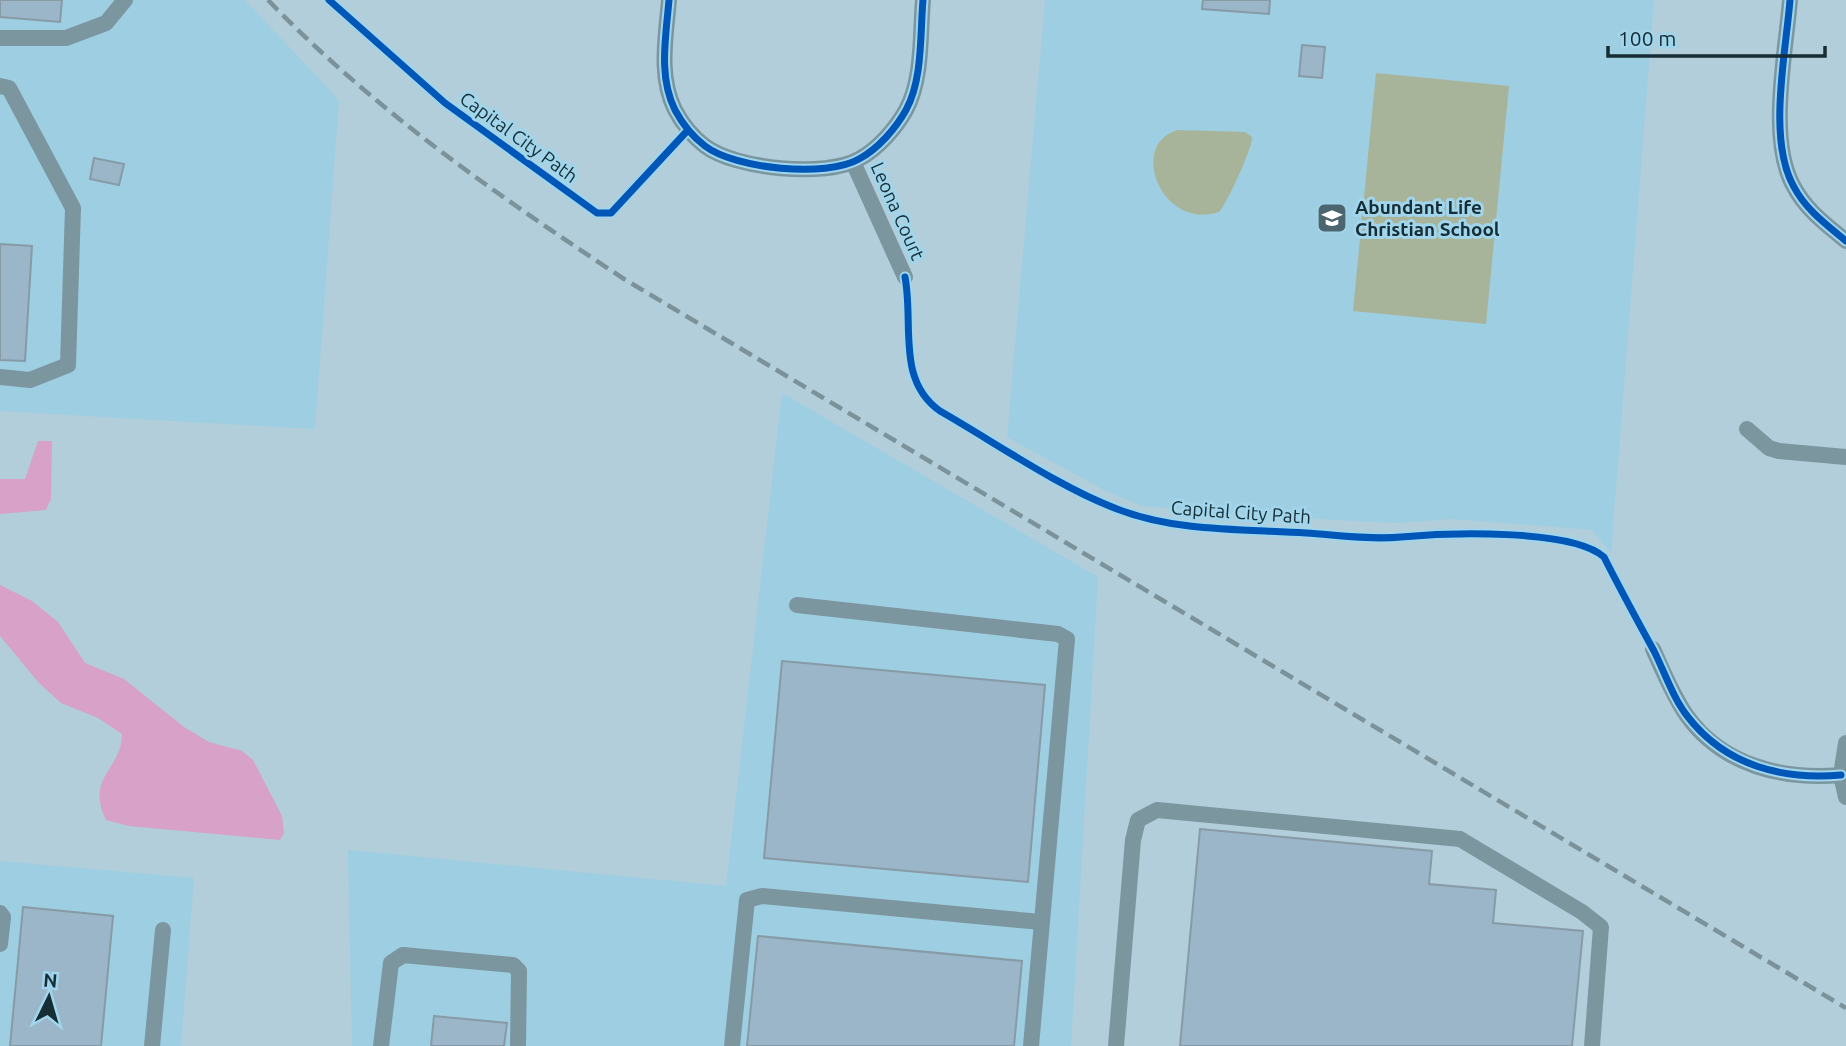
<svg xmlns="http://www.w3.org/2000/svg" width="1846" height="1046" viewBox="0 0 1846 1046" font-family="Ubuntu,sans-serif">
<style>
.built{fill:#9ecee1}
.green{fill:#a8b499}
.water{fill:#d7a1c8}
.building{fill:#9ab6c8;stroke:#879ba6;stroke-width:2}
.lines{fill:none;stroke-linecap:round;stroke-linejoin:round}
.minor{stroke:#7b969f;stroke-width:16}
.rail{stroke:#7b929b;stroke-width:4.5;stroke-dasharray:14 7;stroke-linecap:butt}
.cycleway-casing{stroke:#a0d5eb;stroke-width:11}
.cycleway{stroke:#0057b8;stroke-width:7}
.labels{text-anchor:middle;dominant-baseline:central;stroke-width:6;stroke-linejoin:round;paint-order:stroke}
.street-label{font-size:19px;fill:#172d35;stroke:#a0d5eb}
.poi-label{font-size:19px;font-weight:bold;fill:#172d35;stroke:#a0d5eb;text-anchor:start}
</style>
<rect width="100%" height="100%" fill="#b1ceda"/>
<path class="built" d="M0,0h245l94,100 -24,329 -315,-18z
M1045,0h609l-43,553 -19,-23 -139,-11 -56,4 -63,-3 -192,-14 -36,-15 -99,-54z
M782,393l316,184 -27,469h-719l-4,-196 378,36z
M0,861l194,17 -13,168h-181z"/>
<path class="green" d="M1376,73l133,13 -23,238 -133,-13z
M1178,130l67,2 7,5c1,10 -25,67 -33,75 -57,19 -92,-68 -41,-82z"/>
<path class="water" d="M38,441h14l-1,58 -5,11 -46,4v-35h25z
M0,585l32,16 26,21 27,41 39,16 60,48 25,15 33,9 11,9 29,56 2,17 -4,7 -151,-14 -23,-6c-21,-44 16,-50 16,-86l-24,-16 -37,-15 -22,-20 -39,-47z"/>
<path class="building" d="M0,0h62l-2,22 -60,-5z
M1203,0h67l-1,14 -67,-5z
M1302,45l23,2 -3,31 -23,-2z
M94,158l30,6 -5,21 -29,-6z
M0,244l32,2 -7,115 -25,-1z
M782,661l263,24 -17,197 -264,-24z
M1200,829l232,22 -3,33 67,6 -3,33 90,8 -11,115h-392z
M23,907l90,9 -12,130h-91z
M758,936l264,25 -8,85h-267z
M434,1016l73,7 -3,23h-73z"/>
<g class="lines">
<path class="minor" d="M669,0c-3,36 -11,76 6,110 7,13 18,27 30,36 30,23 121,32 154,13 19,-10 37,-31 47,-49 17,-31 14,-76 17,-110
M1790,0c-4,52 -23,140 4,187 12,23 33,38 52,54
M0,38h66l40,-15 19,-23
M0,86l9,2 64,120 -5,157 -38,15 -30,-3
M853,162l52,115
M1747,429l22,19 10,3 67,6
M797,605l261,29 9,5 -36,407
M1653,649c10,22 20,47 34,67 36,50 96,64 154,59
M1846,743l-5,32 5,22
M0,913l3,4 -3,27
M152,1046l11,-116
M381,1046l10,-83 12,-8 110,10 6,6 -1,75
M732,1046l15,-146 15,-4 279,26
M1116,1046l17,-206 5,-20 19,-10 303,29 122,73 19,15 -9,119"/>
<path class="rail" d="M268,0c106,110 229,195 356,279l1222,729"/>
<g class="cycleway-casing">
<path id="cycleway" d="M329,0l116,103 152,110h14l77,-83
M669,0c-3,36 -11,76 6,110 7,13 18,27 30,36 30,23 121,32 154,13 19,-10 37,-31 47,-49 17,-31 14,-76 17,-110
M1790,0c-4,52 -23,140 4,187 12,23 33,38 52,54
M905,277c9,48 -9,103 35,134 56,32 117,75 177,98 59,23 126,20 189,24 31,2 64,7 95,4 44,-4 171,-9 203,20 16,32 33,63 50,94 11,22 19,47 34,66 38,49 95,63 153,58"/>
</g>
<use href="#cycleway" class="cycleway"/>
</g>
<defs>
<g id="school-square" transform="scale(1.575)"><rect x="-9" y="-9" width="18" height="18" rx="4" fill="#4d656f" stroke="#a0d5eb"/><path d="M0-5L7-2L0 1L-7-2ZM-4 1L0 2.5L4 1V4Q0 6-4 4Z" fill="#fff"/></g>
</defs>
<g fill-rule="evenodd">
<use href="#school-square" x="1332" y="218"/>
</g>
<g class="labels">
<g class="street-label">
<text transform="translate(519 137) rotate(36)">Capital City Path</text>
<text transform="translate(898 211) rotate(66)">Leona Court</text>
<text transform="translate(1241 512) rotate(4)">Capital City Path</text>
</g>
<g class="poi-label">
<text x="1355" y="207">Abundant Life<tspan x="1355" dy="22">Christian School</tspan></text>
</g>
</g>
<g transform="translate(49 997) rotate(5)" stroke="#a0d5eb" stroke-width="5" paint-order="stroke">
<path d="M0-5L12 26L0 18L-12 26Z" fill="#172d35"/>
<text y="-10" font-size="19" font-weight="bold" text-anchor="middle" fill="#172d35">N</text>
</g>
<path d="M1608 46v10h217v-10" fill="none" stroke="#172d35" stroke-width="3.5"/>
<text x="1618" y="46" font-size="21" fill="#172d35" stroke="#a0d5eb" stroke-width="5" paint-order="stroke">100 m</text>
</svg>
